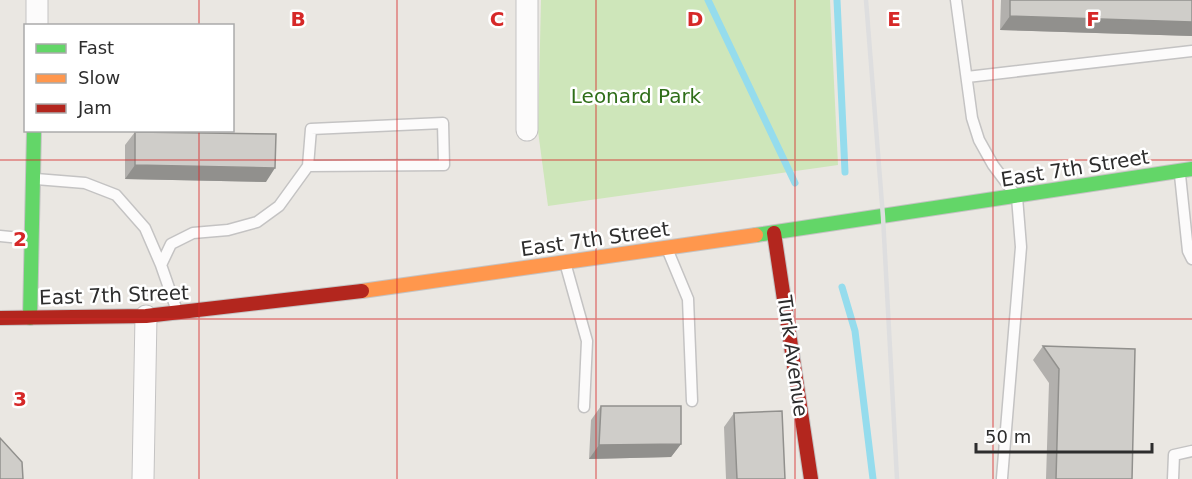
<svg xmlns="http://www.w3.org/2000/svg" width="1192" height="479" viewBox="0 0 1192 479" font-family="'DejaVu Sans',sans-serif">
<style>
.green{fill:#cee6ba}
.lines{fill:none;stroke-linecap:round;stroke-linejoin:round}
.stream{stroke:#95dced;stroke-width:7}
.lane-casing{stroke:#c4c3c3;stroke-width:13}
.street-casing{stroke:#c4c3c3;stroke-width:23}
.fast-casing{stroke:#c4c3c3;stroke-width:16}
.slow-casing{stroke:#c4c3c3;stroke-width:16}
.jam-casing{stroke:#c4c3c3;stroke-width:16}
.lane{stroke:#fcfbfb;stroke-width:10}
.street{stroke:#fcfbfb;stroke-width:21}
.fast{stroke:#63d668;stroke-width:14}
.slow{stroke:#ff974d;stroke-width:14}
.jam{stroke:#b3261e;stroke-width:14}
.rail{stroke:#dededf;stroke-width:4.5}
.wall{fill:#b2b0ad}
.shaded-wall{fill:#91908d}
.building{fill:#cfcdc9;stroke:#91908d;stroke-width:1.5}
.grid{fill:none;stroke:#d62828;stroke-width:1.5;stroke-opacity:0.55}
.labels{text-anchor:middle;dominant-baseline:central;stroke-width:5;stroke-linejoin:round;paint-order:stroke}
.park-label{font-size:20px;fill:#2f6e19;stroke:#fff}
.street-label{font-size:20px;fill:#2d2d2d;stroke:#fff}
.grid-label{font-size:20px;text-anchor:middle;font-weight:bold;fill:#d62828;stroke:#fff;stroke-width:5;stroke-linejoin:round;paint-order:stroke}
</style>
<rect width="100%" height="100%" fill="#eae7e2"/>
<path class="green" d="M541,0h289l8,165 -290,41 -10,-75z"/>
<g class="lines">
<path class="stream" d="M708,0l87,183
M837,0l8,172
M842,287l13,44 18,148"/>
<g class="lane-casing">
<path id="lane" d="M956,0l16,118 7,22 14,25 24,32 4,50 -19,231
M967,77l225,-26
M1180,175l8,76 4,8
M36,179l49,4 31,12 29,33 16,37 15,43
M0,236l31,3
M668,251l20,48 4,102
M161,265l10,-21 22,-11 35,-3 29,-8 22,-16 29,-40 3,-37 132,-6 1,42 -136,1
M566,266l21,75 -3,66
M1173,479l1,-24 18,-4"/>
</g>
<g class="street-casing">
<path id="street" d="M37,26v-26
M527,130v-130
M143,479l3,-163"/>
</g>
<g class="fast-casing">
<path id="fast" d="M756,235l436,-66
M30,318l4,-188"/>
</g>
<g class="slow-casing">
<path id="slow" d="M362,291l394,-56"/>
</g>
<g class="jam-casing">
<path id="jam" d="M774,233l37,246
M0,318l146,-2 216,-25"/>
</g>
<use href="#lane" class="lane"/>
<use href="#street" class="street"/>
<use href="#fast" class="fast"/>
<use href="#slow" class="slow"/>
<use href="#jam" class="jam"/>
<path class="rail" d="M866,0l17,217 14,262"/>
</g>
<path class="wall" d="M1001,0h191v36l-192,-6z
M135,132l131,50 -141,-3v-34z
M1043,346l89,133h-86l3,-96 -16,-23z
M601,406l80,38 -10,13 -82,2 2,-39z
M734,413l51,66h-59l-2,-52z"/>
<path class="shaded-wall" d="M1010,16l182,6v14l-192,-6z
M135,165l140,3 -9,14 -141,-3z
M681,444l-10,13 -82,2 10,-14z"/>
<path class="building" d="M1010,0h182v22l-182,-6z
M135,132l141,2 -1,34 -140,-3z
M1043,346l92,3 -3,130h-76l3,-110z
M601,406h80v38l-82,1z
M782,411l3,68h-48l-3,-66z
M0,438l22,24 1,17h-23z"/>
<path class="grid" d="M199,0v26M397,0v479M596,0v479M795,0v479M993,0v479M199,130v349M0,160h1192M0,319h1192"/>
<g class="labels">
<g class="park-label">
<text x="636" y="96">Leonard Park</text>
</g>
<g class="street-label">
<text transform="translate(1075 168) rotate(-9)">East 7th Street</text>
<text transform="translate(595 239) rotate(-8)">East 7th Street</text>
<text transform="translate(114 295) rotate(-2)">East 7th Street</text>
<text transform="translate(793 356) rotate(82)">Turk Avenue</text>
</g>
</g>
<g class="grid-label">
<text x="298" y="26">B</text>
<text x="497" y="26">C</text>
<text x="695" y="26">D</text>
<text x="894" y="26">E</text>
<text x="1093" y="26">F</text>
<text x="20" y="246">2</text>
<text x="20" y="406">3</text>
</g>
<rect x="24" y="24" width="210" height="108" fill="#ffffff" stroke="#ababab" stroke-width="1.5"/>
<rect x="36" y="44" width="30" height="9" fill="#63d668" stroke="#ababab" stroke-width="1.5"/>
<text x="78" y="54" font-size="18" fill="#2d2d2d">Fast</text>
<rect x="36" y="74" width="30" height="9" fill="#ff974d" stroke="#ababab" stroke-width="1.5"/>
<text x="78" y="84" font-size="18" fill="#2d2d2d">Slow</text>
<rect x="36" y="104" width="30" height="9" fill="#b3261e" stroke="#ababab" stroke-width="1.5"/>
<text x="78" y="114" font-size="18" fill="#2d2d2d">Jam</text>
<path d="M976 443v9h176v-9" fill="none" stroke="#2d2d2d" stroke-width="3"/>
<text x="985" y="443" font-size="18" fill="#2d2d2d" stroke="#ffffff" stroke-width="4.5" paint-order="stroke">50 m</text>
</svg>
